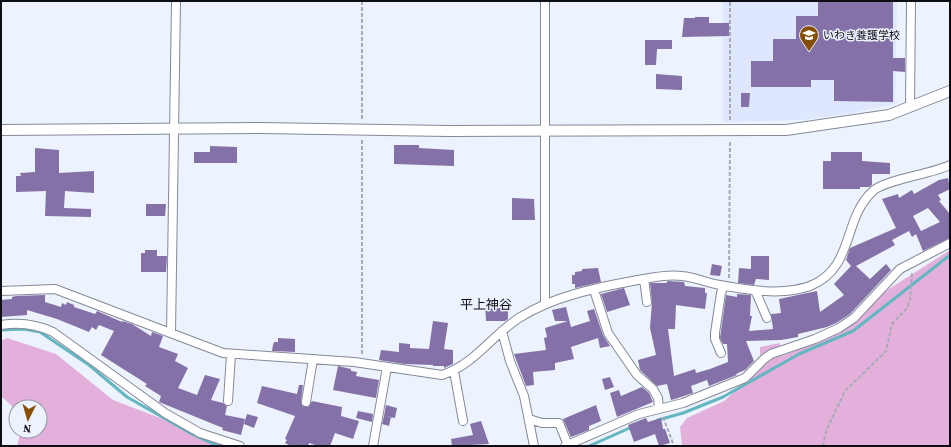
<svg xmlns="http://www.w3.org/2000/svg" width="951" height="447" viewBox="0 0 951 447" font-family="'Source Serif 4','Noto Sans JP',serif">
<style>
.built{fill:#dee7fe}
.forest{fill:#e3b0dc}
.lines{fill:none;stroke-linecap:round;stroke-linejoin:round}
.stream{stroke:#63b7c1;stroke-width:3}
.building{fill:#8471a7;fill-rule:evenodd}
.minor-casing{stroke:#838997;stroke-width:10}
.tertiary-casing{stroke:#838997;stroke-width:12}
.path{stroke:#a7abb6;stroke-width:2;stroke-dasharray:4 2;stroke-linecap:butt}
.minor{stroke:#fff;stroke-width:8}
.tertiary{stroke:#fff;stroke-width:10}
.labels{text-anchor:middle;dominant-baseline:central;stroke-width:3;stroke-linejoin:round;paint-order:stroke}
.poi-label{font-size:11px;fill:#0c0e14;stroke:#edf2ff;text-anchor:start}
.quarter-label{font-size:13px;fill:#0c0e14;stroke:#edf2ff}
</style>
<rect width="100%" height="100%" fill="#edf2ff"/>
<path class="built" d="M723,1h174l-2,103 -42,9 -50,7 -80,2z"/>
<path class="forest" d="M950,250v196h-268l-2,-19 7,-9 37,-17 36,-32v-22l20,-4 2,13 32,-13 75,-54z
M7,338l49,16 57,46 120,46h-216l4,-15h19v-24h-24v3l-15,-14v-55z"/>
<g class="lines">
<path class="stream" d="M1,330l23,-1 16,3 49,33 38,32 65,37 26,12
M658,420l25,-7 40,-16 76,-43 54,-23 97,-76
M589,446l43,-19"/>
</g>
<path class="building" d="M818,1h75v57h12v14l-12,-1v31l-59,-1v-21h-23v7h-60v-26h22v-22h23v-23h22z
M695,17h14v6h20v13l-47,1 2,-19h11z
M645,40h27v9h-15l-1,16h-11z
M656,74l26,2v14l-26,-1z
M741,93h9l-1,14h-8z
M394,145h25v3l35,2v16l-60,-2z
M210,146l27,1v16h-43v-11h16z
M35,148l24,2v23l35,-2v22l-29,-2 -1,17 27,1v8l-46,-1 1,-25 -30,1v-16h5l-1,-3 15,-1z
M831,152h31v9l28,2v11h-18v11l-3,2h-9v2h-37v-28h8z
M948,178l2,11 -12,6 3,5 -2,1 11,13v24l-27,13 -7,-17 -4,3 -3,-6 -17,9 3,5 -39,21 14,13 16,-15 5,6 -41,44 -14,9 -9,4 -29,7v3l-17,3 -35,1 8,20 -9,9 -9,4 1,1 -28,11 -2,-6 -16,6 2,7 -18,6 -4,1 -4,-16 -10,2 -17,-16 -2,-10 18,-5 -6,-27 2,-26 -2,-19h16l2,-2 16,1 1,4 20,2v5h2l-2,16 -29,-4 -1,24h-7l6,47 21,-7 1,4 14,-4 18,-7 -1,-18h-4l-3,-6 6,-43 11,2v-3l14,1 -1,21h2l-3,15 24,-2 -2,-15 10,-1 -2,-14 38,-8 3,21 24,-17 -10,-11 17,-18 -5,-6 4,-12 46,-20 -14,-29 16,-5 1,4 13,-8 2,4 25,-14zM928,208l12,14 -19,9 -8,-15z
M512,198l22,1 1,21h-23z
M146,204h20l-1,12h-19z
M145,250h12v6h10l-1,16h-25v-19h4z
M751,256h18v24l-13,-1 -2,6 -16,-2 1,-15 12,1z
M712,264l10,2 -2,10 -10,-1z
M598,268l3,14 -26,6v-4h-3v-9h3v-3l7,-1v-2z
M624,288l6,17 -23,7 -6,-18z
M45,295v7l16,5 1,-4 4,2 1,-3 7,3v2l21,7 2,-3 25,11v-1l10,3 19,12 1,-4 11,4 -4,11 19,7 -3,7 13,7 -10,20 19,7 8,-20 15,4 -9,21 12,3 4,3 -2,9 20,4 -4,16 -19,-5 1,-2 -64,-26 2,-6 -16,-10 2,-2 -46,-29 13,-24 -15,-6 -3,5 -4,-3 -3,5 -32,-13 -30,-9v5l-26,2v-17l11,-1v-2l4,-1z
M485,302h23v17l-3,2h-19z
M566,307l5,20 19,-6 -3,-10 7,-2 9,26 7,11 -10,2 -2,-10 -27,9 3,12 -19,4v7l-22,2 1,13 -8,1 -12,-32 32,-4 -2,-12 3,-1 -2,-9 23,-7h-13l-3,-11z
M433,321l15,2 -4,26 9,1v14l-9,4v-2h-11v-1l-29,-1 -25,-4 2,-10 18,2v-9l11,1v4l19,1z
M278,338l17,1v13l-23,-1 1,-6 1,-3h4z
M338,366l13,3v2l6,1 -1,4 23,4 -3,18 -43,-8z
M610,377l4,10 -9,3 -3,-11z
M299,385h4l-2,17 2,4 5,1 4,-6 30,6 -1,9 18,5 -6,18 -18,-6 -5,13h-12l-9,-3 -1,3h-17l-6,-3 2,-3 -2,-1 10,-23 -38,-13 5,-17 35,8z
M642,387l7,6 4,9 -36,15 -7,-24 9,-3 2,6z
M386,405l11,3 -2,10 -11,-2z
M596,405l5,16 -12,5v4l-18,7 -8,-18z
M358,411l15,3 -1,8 -16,-4z
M247,414l11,3 -4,11 -10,-4z
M384,416l7,1 -2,9 -7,-2z
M646,418l2,4 13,-4 2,11h2l5,14 -11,3 -4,-12 -21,8 -6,-17z
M481,421l8,23 -37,2 -1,-7 22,-4 -3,-11z"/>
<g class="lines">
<g class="minor-casing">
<path id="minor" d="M545,1v302
M910,107l1,-106
M644,279l3,23
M594,290l14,43 29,42 16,14 5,9 1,11
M755,290l12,28
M1,291l54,-2 168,64 131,9 88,13c32,-10 50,-40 77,-57 36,-23 82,-31 124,-39 11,-2 27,-5 39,-3 13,1 25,7 38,9 27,5 63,11 90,1 45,-18 32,-67 63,-95 11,-11 59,-17 77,-26
M1,325c19,-3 35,-1 52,7l112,81 35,20 40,13
M502,331l8,30 14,35 10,50
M171,333l5,-332
M721,353l-6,-14v-6l6,-40 3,-7
M454,371l9,50
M228,401l3,-47
M306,402l7,-43
M529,419l13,4h17l9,22
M373,446l14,-79
M565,446l74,-32 44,-11 62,-25 19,-19 7,-5 44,-15 24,-11 15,-10 46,-49 50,-26"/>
</g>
<g class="tertiary-casing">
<path id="tertiary" d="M1,130l259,-2 188,3 338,-1 103,-15 61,-24"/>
</g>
<path class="path" d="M362,1v119
M730,120v-119
M362,140v214
M729,278l1,-138
M663,417l11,29
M823,446l3,-15 19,-40 41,-40 6,-27 15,-16 3,-8 2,-27"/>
<use href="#minor" class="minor"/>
<use href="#tertiary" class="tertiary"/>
</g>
<defs>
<g id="school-pin" transform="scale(1)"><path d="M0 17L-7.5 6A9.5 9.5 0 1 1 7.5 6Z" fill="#854e00" stroke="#edf2ff"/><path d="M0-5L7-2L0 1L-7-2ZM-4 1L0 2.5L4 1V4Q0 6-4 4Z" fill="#fff"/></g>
</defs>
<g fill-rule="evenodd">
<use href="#school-pin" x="809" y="35"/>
</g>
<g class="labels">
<g class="poi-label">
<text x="823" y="35">いわき養護学校</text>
</g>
<g class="quarter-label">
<text x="486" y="304">平上神谷</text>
</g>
</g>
<rect width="951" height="447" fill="none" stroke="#0c0e14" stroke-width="4"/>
<g transform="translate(28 419) rotate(185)"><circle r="19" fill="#edf2ff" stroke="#9397a1"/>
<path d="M0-3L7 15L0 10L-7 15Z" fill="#854e00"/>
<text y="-6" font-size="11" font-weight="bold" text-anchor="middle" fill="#0c0e14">N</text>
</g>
</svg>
